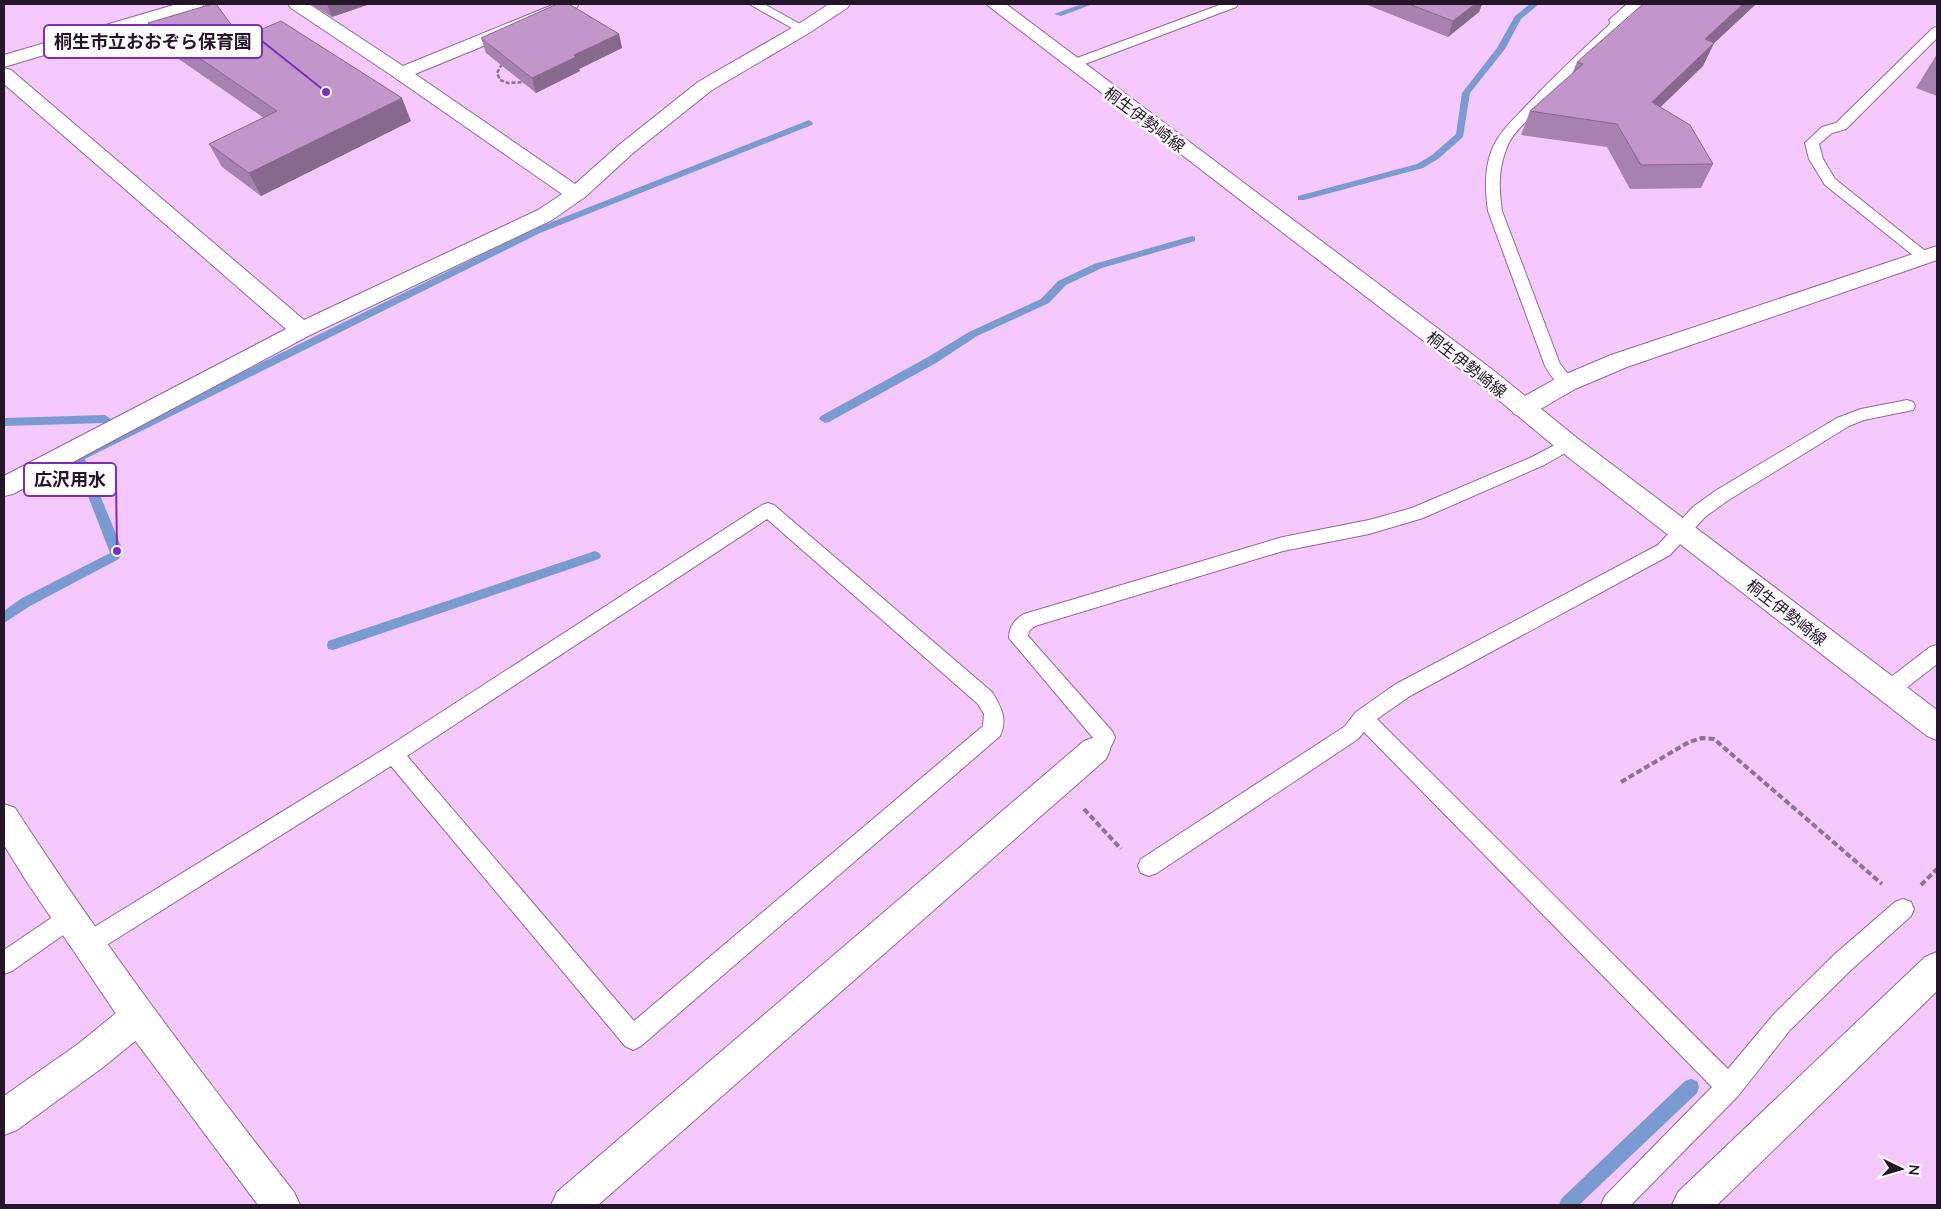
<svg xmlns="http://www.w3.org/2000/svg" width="1941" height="1209" viewBox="0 0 1941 1209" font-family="Lato,'Noto Sans JP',sans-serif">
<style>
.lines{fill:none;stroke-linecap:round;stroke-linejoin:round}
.stream{fill:#7a9bd2;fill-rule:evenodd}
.service-casing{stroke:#916899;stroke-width:2}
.minor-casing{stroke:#916899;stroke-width:2}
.tertiary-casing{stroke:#916899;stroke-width:2}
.primary-casing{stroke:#916899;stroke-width:2}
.trunk-casing{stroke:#916899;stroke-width:2}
.path-far1{stroke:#8f7195;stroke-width:2.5;stroke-dasharray:4 2;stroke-linecap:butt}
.path{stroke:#8f7195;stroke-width:4;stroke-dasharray:6 3;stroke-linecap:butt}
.service{fill:#fff;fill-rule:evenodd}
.minor{fill:#fff;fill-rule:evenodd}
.tertiary{fill:#fff;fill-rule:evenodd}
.primary{fill:#fff;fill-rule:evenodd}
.trunk{fill:#fff;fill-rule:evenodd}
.wall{fill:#a781af}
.shaded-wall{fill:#88698e}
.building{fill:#c296cb;stroke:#88698e}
.labels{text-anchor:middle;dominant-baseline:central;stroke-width:5;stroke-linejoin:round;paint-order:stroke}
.street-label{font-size:16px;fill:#251529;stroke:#fcfcfc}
.leader{fill:none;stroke:#7b2cbf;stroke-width:2}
.callout-dot{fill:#7b2cbf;stroke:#fcfcfc;stroke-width:2}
.callout{fill:#fcfcfc;stroke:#7b2cbf;stroke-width:2}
.callout-label{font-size:18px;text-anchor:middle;font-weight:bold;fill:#251529}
</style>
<rect width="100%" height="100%" fill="#f5c9fe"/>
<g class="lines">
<path class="stream" d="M1082,4h11l-32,12 -7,-2z
M1530,4h9l-18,15 -16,30 -35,44 -7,44 -25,22 -15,9 -119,32h-6v-4l119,-32 15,-9 24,-21 6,-41 35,-45 18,-32z
M809,120l4,3 -1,2 -272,108 -455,226 38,92 -4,8 -89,47 -26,17v-12l18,-13 88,-45 -37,-96 2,-3 53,-26v-5l12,-1 394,-193z
M1192,236l3,1v4l-93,27 -36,17 -17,18 -72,33 -41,27 -107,59 -4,1 -6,-4 2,-3 107,-59 41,-25 72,-33 17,-18 36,-17z
M105,415l6,4 -6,4 -101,3v-8z
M595,551l4,2 2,3 -2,3 -266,91 -5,-1 -1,-4 1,-4z
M1691,1079l6,2 2,6 -2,6 -118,112h-20l2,-6 124,-118z"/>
<g class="service-casing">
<path id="service" d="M749,4h15l45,25 -6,4 -4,-1z
M1222,4h16l-2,3 -159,60h-8l-2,-3 2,-3z
M1618,16l6,4 -6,10c-28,26 -56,53 -82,81 -11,12 -25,23 -30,39 -8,21 -7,40 -4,61l58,153 15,19 -2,4c-13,4 -22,-11 -28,-21l-57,-155c-3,-22 -4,-43 5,-64 8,-17 21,-28 34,-42 26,-28 54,-54 82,-80l5,-8z
M1937,27v11l-91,91 -14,4 -13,11 4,15 12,20 94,75 2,3 -2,3h-10l-94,-75 -16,-26 -4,-16 17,-16 14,-4 97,-95z
M1907,400l6,2 2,4 -2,4 -49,10 -15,6 -122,75 -22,16 -35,38 -260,141 -33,23 351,350 46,-55 61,-60 60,-52 8,-3 8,3 3,7 -3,7 -60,54 -61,60 -52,66 -107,109h-30l4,-9 107,-109 -348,-355 -6,7 -201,134 -8,3 -8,-3 -3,-7 3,-7 203,-132 12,-15 40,-28 262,-139 35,-38 22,-16 122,-73 24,-9z
M1568,438l6,2 2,4 -2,4 -30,17 -121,53 -54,16 -86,17 -248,75 -6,5 -1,5 84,95 3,6c-4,13 -13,25 -27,19l-3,-6 3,-6 6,-5 -85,-101c0,-11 6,-19 15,-24l259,-77 86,-17 43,-12 120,-51z
M768,503l6,2 218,187c9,15 16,27 8,44l-359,310 -8,4 -8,-4 -234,-280 -297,187 -8,3 -8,-3 -3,-8 3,-8 308,-189 376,-243zM767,519l211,185 6,10 -1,12 -349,295 -227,-265z
M1937,645v19l-41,32 -7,2 -7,-2 -3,-6 3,-6 48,-37z
M68,908l8,4 3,7 -3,7 -64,45 -8,3v-24l56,-38z"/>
</g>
<g class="minor-casing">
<path id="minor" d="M288,4h21l94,62 152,-62h24l-3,4 -161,66 160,110 44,-39 79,-63 99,-57 32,-21h21l-3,4 -38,25 -97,57 -79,63 -48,44 -33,23 -242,115 -297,159 -9,2v-20l282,-147 -282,-245v-16l7,2 293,250 234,-110 24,-16 -168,-117 -103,-69z
M1627,4h19c-8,11 -21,23 -34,20l-3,-4z
M1937,246v14l-310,107 -52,22 -43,25 -9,3 -9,-3 -3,-6 3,-6 45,-25 52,-22z
M1095,737l11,4 4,9 -4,9 -508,446h-47l6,-13 527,-451z
M138,1000l12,5 5,12 -5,12 -48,39 -85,62 -13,5v-39l74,-52 48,-39z"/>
</g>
<g class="tertiary-casing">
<path id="tertiary" d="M4,804l11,4c86,133 181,259 279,384l6,13h-42l-133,-178 -100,-148 -21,-34z
M1937,952v39l-220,214h-45l6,-13 247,-235z"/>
</g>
<g class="primary-casing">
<path id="primary" d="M986,4h20l487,366 84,68 360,272v30l-10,-4 -368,-286 -82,-68z"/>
</g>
<g class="trunk-casing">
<path id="trunk" d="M177,4h27l-3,4 -197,59v-12z"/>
</g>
<path class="path-far1" d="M502,64l-5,9 3,7 8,3 18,-1"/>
<path class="path" d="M1621,782l68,-40 13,-4 12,1 168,145
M1084,809l37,40
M1921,885l16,-16"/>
<use href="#service" class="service"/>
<use href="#minor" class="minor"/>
<use href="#tertiary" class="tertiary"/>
<use href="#primary" class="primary"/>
<use href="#trunk" class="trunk"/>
</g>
<path class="wall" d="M310,4h60l-38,13z
M1365,4h117l-3,8 -31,25z
M1756,4l-42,39 -11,23 -43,41 53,57 -12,24 -71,1 -23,-42 -86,-12 9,-24 42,-37 5,-12z
M148,23l93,15 170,83 -150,75 -39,-29 -13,-23 55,-26 -104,-72z
M619,34l3,14 -43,21 1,2 -44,22 -50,-40 -5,-15z
M1937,54v42l-21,-8z"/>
<path class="shaded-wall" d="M327,4h43l-38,13z
M1475,4h7l-3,8 -31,25 5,-16z
M1743,4h13l-63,59 12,-24z
M619,34l3,14 -43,21 1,2 -44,22 -4,-15 42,-23z
M1714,43l-11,23 -62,60 11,-24z
M402,98l9,23 -150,75 -12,-23z"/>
<path class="building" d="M212,4h4l25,34 40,-17 121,77 -153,75 -40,-29 68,-33 -129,-88z
M557,4h12l50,30 -45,21 2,2 -44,21 -51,-40z
M1409,4h66l-22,17z
M1643,4h100l-38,35 9,4 -62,59 38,23 23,39 -72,1 -24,-41 -87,-13 53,-47 -6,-2z"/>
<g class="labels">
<g class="street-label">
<text transform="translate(1145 119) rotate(37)">桐生伊勢崎線</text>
<text transform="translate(1467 364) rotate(38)">桐生伊勢崎線</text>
<text transform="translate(1787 612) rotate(38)">桐生伊勢崎線</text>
</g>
</g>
<path class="leader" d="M326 92L262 41M117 551L116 480"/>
<g class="callout-dot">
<circle cx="326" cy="92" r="5"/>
<circle cx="117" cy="551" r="5"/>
</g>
<g class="callout">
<rect x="44" y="25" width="218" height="33" rx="5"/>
<rect x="24" y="463" width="92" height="33" rx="5"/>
</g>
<g class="callout-label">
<text x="153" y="48">桐生市立おおぞら保育園</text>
<text x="70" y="486">広沢用水</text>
</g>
<rect width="1941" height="1209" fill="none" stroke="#251529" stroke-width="10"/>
<g transform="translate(1901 1169) rotate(95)" stroke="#fcfcfc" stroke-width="4" paint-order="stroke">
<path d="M0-4L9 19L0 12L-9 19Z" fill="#251529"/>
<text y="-8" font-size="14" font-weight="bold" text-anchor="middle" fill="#251529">N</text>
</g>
</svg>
